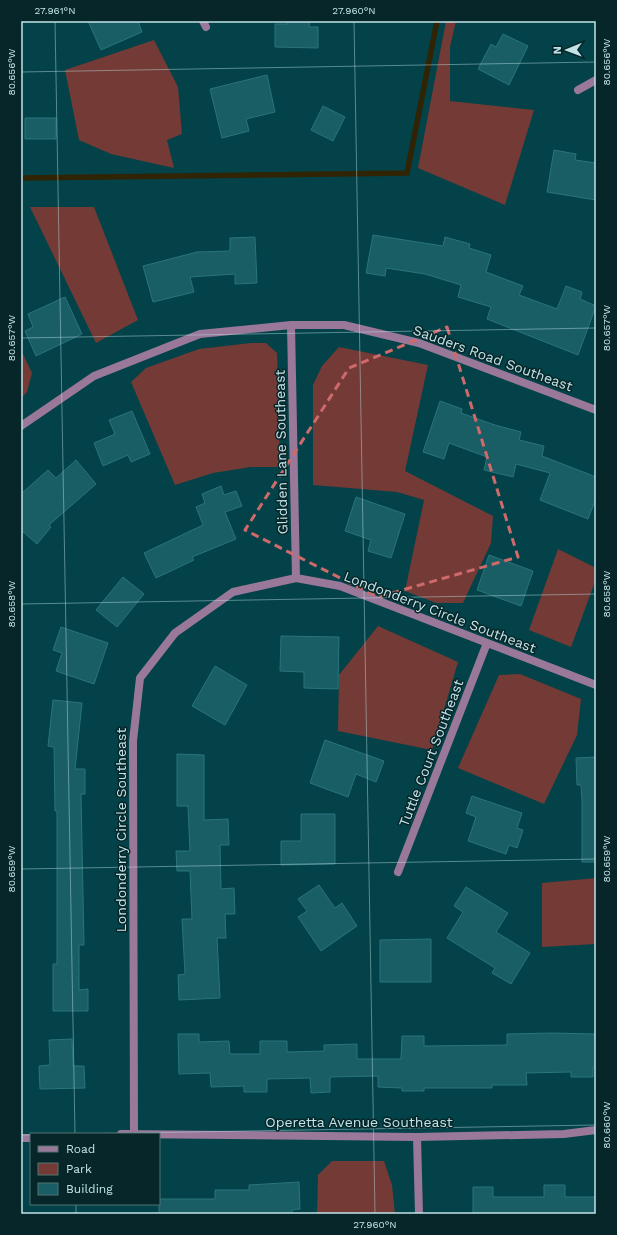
<svg xmlns="http://www.w3.org/2000/svg" width="617" height="1235" viewBox="0 0 617 1235" font-family="'Work Sans',sans-serif">
<style>
.green{fill:#743a36}
.lines{fill:none;stroke-linecap:round;stroke-linejoin:round}
.stream{stroke:#312404;stroke-width:5.5}
.building{fill:#195e65;stroke:#2a747c}
.street{stroke:#99789a;stroke-width:8}
.marked{fill:none;stroke:#cf6a6b;stroke-width:3;stroke-dasharray:8 5;stroke-linejoin:round}
.ticks{fill:none;stroke:#c2e4e8;stroke-width:1;stroke-opacity:0.45}
.labels{text-anchor:middle;dominant-baseline:central;stroke-width:3;stroke-linejoin:round;paint-order:stroke}
.street-label{font-size:14px;fill:#c2e4e8;stroke:#072629}
.neatline{fill:none;stroke:#c2e4e8;stroke-width:1.5}
.ticks-label{font-size:10px;text-anchor:middle;fill:#c2e4e8}
</style>
<rect width="100%" height="100%" fill="#034248"/>
<path class="green" d="M446,21h10l-6,26v54l84,9 -29,95 -87,-37z
M154,40l24,47 4,47 -15,6 7,28 -63,-14 -32,-14 -14,-70z
M30,207h64l44,113 -42,23z
M251,343h15l11,10 3,114h-29l-38,6 -38,12 -44,-103 15,-14 53,-19z
M339,347l89,18 -23,106 88,45 -2,27 -28,60h-27l-31,-12 19,-91 -27,-8 -84,-7v-100l9,-19z
M21,350l11,23 -5,19 -6,6z
M558,549l38,19v11l-25,68 -42,-17z
M378,626l80,36 -26,88 -94,-19 1,-56z
M520,674l61,25 -4,36 -33,69 -86,-36 41,-93z
M596,878v66l-54,3v-64z
M332,1161h52l8,24 3,29h-78l1,-39z"/>
<g class="lines">
<path class="stream" d="M21,178l386,-5 30,-152"/>
</g>
<path class="building" d="M88,21h50l4,11 -41,18z
M287,21h23l-1,6h9v21l-43,-1v-23h12z
M503,34l25,12 -19,39 -31,-16 13,-25 5,3z
M267,75l8,37 -29,7 3,12 -27,7 -12,-49z
M323,106l22,11 -12,24 -22,-11z
M25,118h31v21h-31z
M554,150l22,4 -1,6 21,3v37l-49,-8z
M373,235l70,11 2,-9 25,7 -1,4 22,7 -5,17 37,14 -4,9 38,14 9,-23 16,6 -2,7 16,7 -18,49 -91,-36 4,-12 -33,-10 3,-12 -36,-11 -39,-6 -1,8 -19,-3z
M255,237l2,46 -22,1v-10l-45,3 4,15 -41,10 -10,-36 54,-14 33,-1v-13z
M65,297l17,37 -46,22 -11,-25 8,-4 -5,-13z
M440,401l22,8 -1,4 34,12 26,7 -2,8 25,6 -2,10 54,21v21l-8,21 -48,-19 10,-27 -34,-9 -3,13 -29,-7 3,-13 -38,-14 -5,16 -21,-7z
M132,411l18,43 -19,8 -3,-7 -25,11 -9,-23 21,-9 -6,-14z
M76,460l20,24 -47,41 2,2 -14,17 -16,-14v-36l27,-24 8,8z
M221,486l3,9 12,-4 6,15 -17,6 11,27 -44,18 2,3 -38,18 -12,-25 59,-28 -7,-18 9,-4 -3,-9z
M356,497l49,17 -14,44 -23,-7 3,-11 -26,-9z
M489,555l44,16 -12,35 -44,-16z
M123,577l21,17 -27,33 -21,-17z
M61,627l47,16 -14,41 -38,-13 6,-18 -9,-3z
M281,636l58,1 -1,52 -34,-1v-16l-24,-1z
M215,666l32,19 -22,40 -33,-19z
M53,700l29,3 -7,66h10v25h-4l3,151h-5v45l9,-1v22h-35v-47h4v-153h-2l-1,-64 -6,-1z
M325,740l59,21 -8,21 -20,-8 -8,23 -38,-14z
M177,754l27,1v65l24,-1 1,26h-9l1,44 13,-1 1,26h-10l1,24h-9l3,60 -41,2 -1,-25 7,-1 -3,-55h10l-2,-48h-13l-1,-20h14l-2,-45h-11z
M596,757v105h-14v-62l-1,-15h-4l-1,-27z
M472,796l50,17 -5,15 6,2 -6,18 -8,-3 -3,9 -38,-13 8,-24 -10,-4z
M301,814h34v50l-54,1v-24h20z
M319,885l16,23 7,-5 15,23 -36,25 -23,-34 9,-6 -9,-12z
M466,887l42,26 -12,19 34,21 -19,31 -19,-11 3,-5 -48,-30 16,-26 -9,-6z
M431,939v43h-51v-42z
M551,1033l45,1v34h-3v9h-22v-5l-45,1 1,12h-35v3h-68v3h-22v-3l-24,-1v-11l-48,1v15l-19,1 -1,-15 -43,1v13h-23v-6l-33,1 -1,-14 -31,1 -1,-40h21v8l30,-1 1,13h30v-13h27v11l37,-1v-6l33,-1v15h44l1,-23h22v10l83,-1v-11z
M72,1039l1,27h11l1,22 -45,1 -1,-23 11,-1 -1,-25z
M299,1182l1,27 -8,1v4h-133v-15h56v-9h34v-5z
M544,1185h21v12h31v17h-123v-27h20v10h51z"/>
<g class="lines">
<path class="street" d="M203,21l3,6
M578,90l18,-10
M291,325l5,253
M21,426l73,-50 106,-42 91,-9h53l75,18 177,67
M398,872l89,-229
M134,1133l-1,-392 7,-63 35,-45 58,-41 63,-14 44,8 256,99
M121,1134l296,3 147,-3 32,-4
M417,1137l2,77
M21,1138h10"/>
</g>
<path class="marked" d="M447,327l71,230 -140,40 -133,-67 104,-162z"/>
<path class="ticks" d="M55,21l20,1113M354,21l21,1193M21,72l575,-10M21,338l575,-10M21,604l575,-10M21,869l575,-10M71,1134l525,-9M21,1135h10M76,1204v10"/>
<g class="labels">
<g class="street-label">
<text transform="translate(493 358) rotate(20)">Sauders Road Southeast</text>
<text transform="translate(281 452) rotate(-91)">Glidden Lane Southeast</text>
<text transform="translate(440 612) rotate(21)">Londonderry Circle Southeast</text>
<text transform="translate(431 753) rotate(-69)">Tuttle Court Southeast</text>
<text transform="translate(121 830) rotate(-90)">Londonderry Circle Southeast</text>
<text x="359" y="1122">Operetta Avenue Southeast</text>
</g>
</g>
<rect width="617" height="1235" fill="none" stroke="#072629" stroke-width="44"/>
<rect x="30" y="1133" width="130" height="72" fill="#072629" stroke="#527275"/>
<rect x="38" y="1146" width="20" height="6" fill="#99789a" stroke="#527275"/>
<text x="66" y="1153" font-size="12" fill="#c2e4e8">Road</text>
<rect x="38" y="1163" width="20" height="12" fill="#743a36" stroke="#527275"/>
<text x="66" y="1173" font-size="12" fill="#c2e4e8">Park</text>
<rect x="38" y="1183" width="20" height="12" fill="#195e65" stroke="#527275"/>
<text x="66" y="1193" font-size="12" fill="#c2e4e8">Building</text>
<g transform="translate(567 50) rotate(269)" stroke="#072629" stroke-width="3" paint-order="stroke">
<path d="M0-3L7 15L0 10L-7 15Z" fill="#c2e4e8"/>
<text y="-6" font-size="11" font-weight="bold" text-anchor="middle" fill="#c2e4e8">N</text>
</g>
<rect x="22" y="22" width="573" height="1191" class="neatline"/>
<g class="ticks-label">
<text x="55" y="14">27.961°N</text>
<text x="354" y="14">27.960°N</text>
<text transform="translate(606 62) rotate(-90)" y="4">80.656°W</text>
<text transform="translate(11 72) rotate(-90)" y="4">80.656°W</text>
<text transform="translate(606 328) rotate(-90)" y="4">80.657°W</text>
<text transform="translate(11 338) rotate(-90)" y="4">80.657°W</text>
<text transform="translate(606 594) rotate(-90)" y="4">80.658°W</text>
<text transform="translate(11 604) rotate(-90)" y="4">80.658°W</text>
<text transform="translate(606 859) rotate(-90)" y="4">80.659°W</text>
<text transform="translate(11 869) rotate(-90)" y="4">80.659°W</text>
<text transform="translate(606 1125) rotate(-90)" y="4">80.660°W</text>
<text x="375" y="1228">27.960°N</text>
</g>
</svg>
